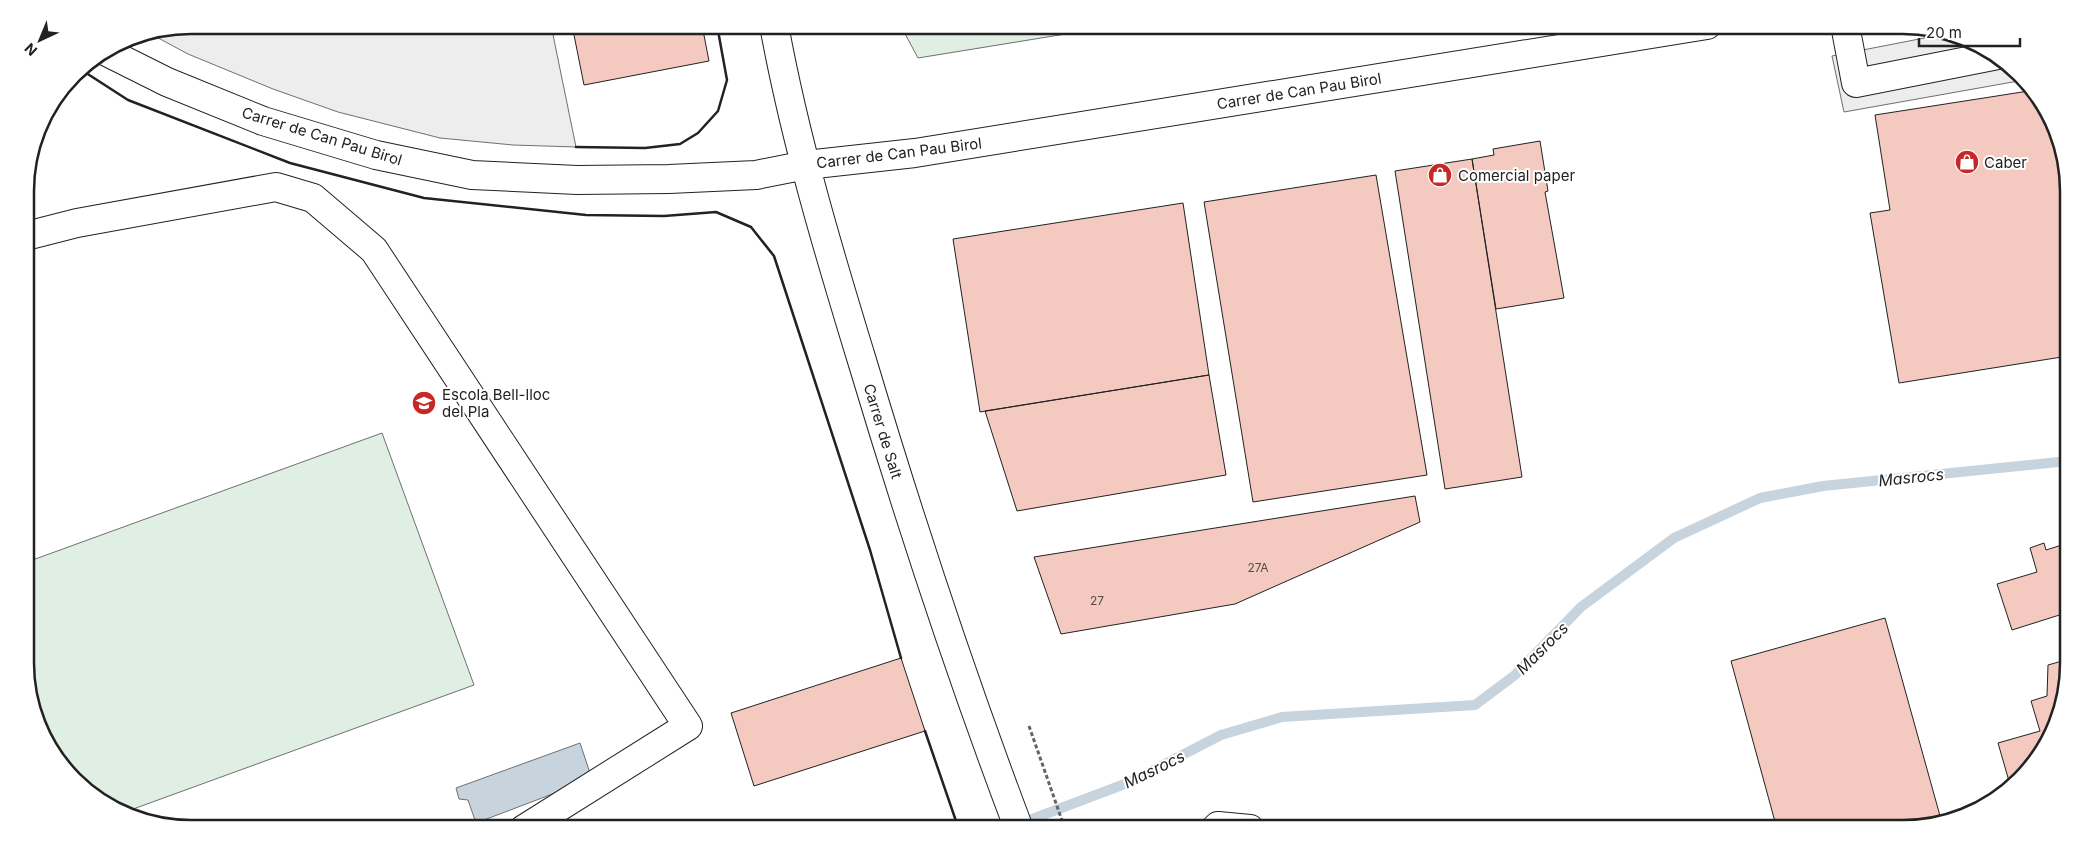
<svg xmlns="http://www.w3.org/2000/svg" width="2094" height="854" viewBox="0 0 2094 854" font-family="Inter,sans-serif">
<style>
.green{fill:#e0efe3;stroke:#6f6f6f}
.parking{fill:#ededed;stroke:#6f6f6f}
.water{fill:#c7d3dd;stroke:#6f6f6f}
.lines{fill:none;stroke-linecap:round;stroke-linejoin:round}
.stream{stroke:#c7d3dd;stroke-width:10}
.building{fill:#f3c9c0;stroke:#222}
.minor-casing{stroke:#222;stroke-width:30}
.path{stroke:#646464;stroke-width:3;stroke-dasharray:4 2.5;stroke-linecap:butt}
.minor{stroke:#fff;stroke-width:28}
.wall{stroke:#222;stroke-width:2.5}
.labels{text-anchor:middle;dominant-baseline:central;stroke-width:4;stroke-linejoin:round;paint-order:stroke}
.number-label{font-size:12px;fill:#564c4a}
.street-label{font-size:15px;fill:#222;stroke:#fff}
.poi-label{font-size:15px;fill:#222;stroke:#fff;text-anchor:start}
.water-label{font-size:16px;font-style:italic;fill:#222;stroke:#fff}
.rim{fill:none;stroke:#222;stroke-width:2.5}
</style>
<rect width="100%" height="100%" fill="#fff"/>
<path class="green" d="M902,25h219l-203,33 -15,-28z
M382,433l92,252 -349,127 -59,-40 -38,-77 -1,-133z"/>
<path class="parking" d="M191,25h360l25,122 -63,-2 -73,-7 -102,-26 -65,-23 -85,-35 -39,-21z
M1950,33l7,1 38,19 29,27 -180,32 -12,-56z"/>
<path class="water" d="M580,743l12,36 -116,44 -8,-23 -9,-1 -3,-11z"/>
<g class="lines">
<path class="stream" d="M1019,824l111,-42 91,-47 61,-18 193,-12 40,-30 66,-68 93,-69 86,-40 63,-12 245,-25"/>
</g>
<path class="building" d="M572,25h130l7,36 -125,24z
M2035,90l33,79v187l-169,27 -29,-170 20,-3 -15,-95z
M1540,141l8,50 -3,1 19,106 -68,11 -24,-150 22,-4 -1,-6z
M1472,159l50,318 -77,12 -50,-318z
M1376,175l51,300 -174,27 -49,-300z
M1183,203l26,172 -229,37 -27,-173z
M1209,375l17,100 -209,36 -32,-100z
M1415,496l5,26 -185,82 -174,30 -27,-77z
M2044,543l2,7 19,-6 4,12v56l-57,18 -15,-46 40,-12 -7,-24z
M1885,618l57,205 -28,6h-137l-46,-168z
M901,658l24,73 -171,55 -23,-73z
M2069,659l-9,58 -25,47 -24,24 -13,-45 42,-12 -9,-30 16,-5 1,-31z"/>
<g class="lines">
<g class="minor-casing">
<path id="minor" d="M774,25c21,115 55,228 89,339 47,157 98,312 156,465
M1845,25l11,58 142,-28
M105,51l62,31 96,39 113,34 96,20 105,5 92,-1 87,-4 50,-10 109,-12 792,-128
M26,236l51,-13 199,-36 37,11 61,52 314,476 -164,103
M1215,829l3,-3 32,3"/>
</g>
<path class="path" d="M1029,726l36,103"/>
<use href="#minor" class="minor"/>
<path class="wall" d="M80,69l48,31 162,63 134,35 162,17 78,1 52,-4 35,15 23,29 96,294 31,108
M576,147l69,1 35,-4 18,-11 20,-22 9,-31 -10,-55
M915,829l41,-8 -31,-90"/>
</g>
<defs>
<g id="shop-disc" transform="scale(1.25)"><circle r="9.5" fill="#c62828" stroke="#fff"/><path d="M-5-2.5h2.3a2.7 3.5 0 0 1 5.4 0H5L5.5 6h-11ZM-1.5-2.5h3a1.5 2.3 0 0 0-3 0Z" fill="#fff"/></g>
<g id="school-disc" transform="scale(1.25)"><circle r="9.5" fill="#c62828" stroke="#fff"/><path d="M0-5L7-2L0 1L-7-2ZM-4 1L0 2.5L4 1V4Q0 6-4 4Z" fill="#fff"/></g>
</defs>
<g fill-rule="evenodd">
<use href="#shop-disc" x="1967" y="162"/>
<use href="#shop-disc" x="1440" y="175"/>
<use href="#school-disc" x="424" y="403"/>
</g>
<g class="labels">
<g class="number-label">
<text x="1258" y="567">27A</text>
<text x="1097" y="600">27</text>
</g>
<g class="street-label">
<text transform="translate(1299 91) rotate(-9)">Carrer de Can Pau Birol</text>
<text transform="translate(322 136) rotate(17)">Carrer de Can Pau Birol</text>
<text transform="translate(899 153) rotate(-7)">Carrer de Can Pau Birol</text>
<text transform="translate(883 431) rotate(73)">Carrer de Salt</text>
</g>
<g class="poi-label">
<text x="1984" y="162">Caber</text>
<text x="1458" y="175">Comercial paper</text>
<text x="442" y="394">Escola Bell-lloc<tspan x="442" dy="17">del Pla</tspan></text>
</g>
<g class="water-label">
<text transform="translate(1911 477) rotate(-6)">Masrocs</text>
<text transform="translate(1542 648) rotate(-45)">Masrocs</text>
<text transform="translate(1154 769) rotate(-26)">Masrocs</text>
</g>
</g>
<path d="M0 0H2094V854H0ZM191 34H1903A157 157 0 0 1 2060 191V663A157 157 0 0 1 1903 820H191A157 157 0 0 1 34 663V191A157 157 0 0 1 191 34Z" fill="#fff" fill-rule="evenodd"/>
<path class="rim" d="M191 34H1903A157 157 0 0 1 2060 191V663A157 157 0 0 1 1903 820H191A157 157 0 0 1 34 663V191A157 157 0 0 1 191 34Z"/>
<g transform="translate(40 40) rotate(224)" stroke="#ffffff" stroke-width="4" paint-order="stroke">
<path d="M0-4L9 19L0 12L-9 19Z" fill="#222222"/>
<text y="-8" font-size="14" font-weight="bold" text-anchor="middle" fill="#222222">N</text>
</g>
<path d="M1919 38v8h101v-8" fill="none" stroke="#222222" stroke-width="2.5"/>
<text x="1926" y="38" font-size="15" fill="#222222" stroke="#ffffff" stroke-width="4" paint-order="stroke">20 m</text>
</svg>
